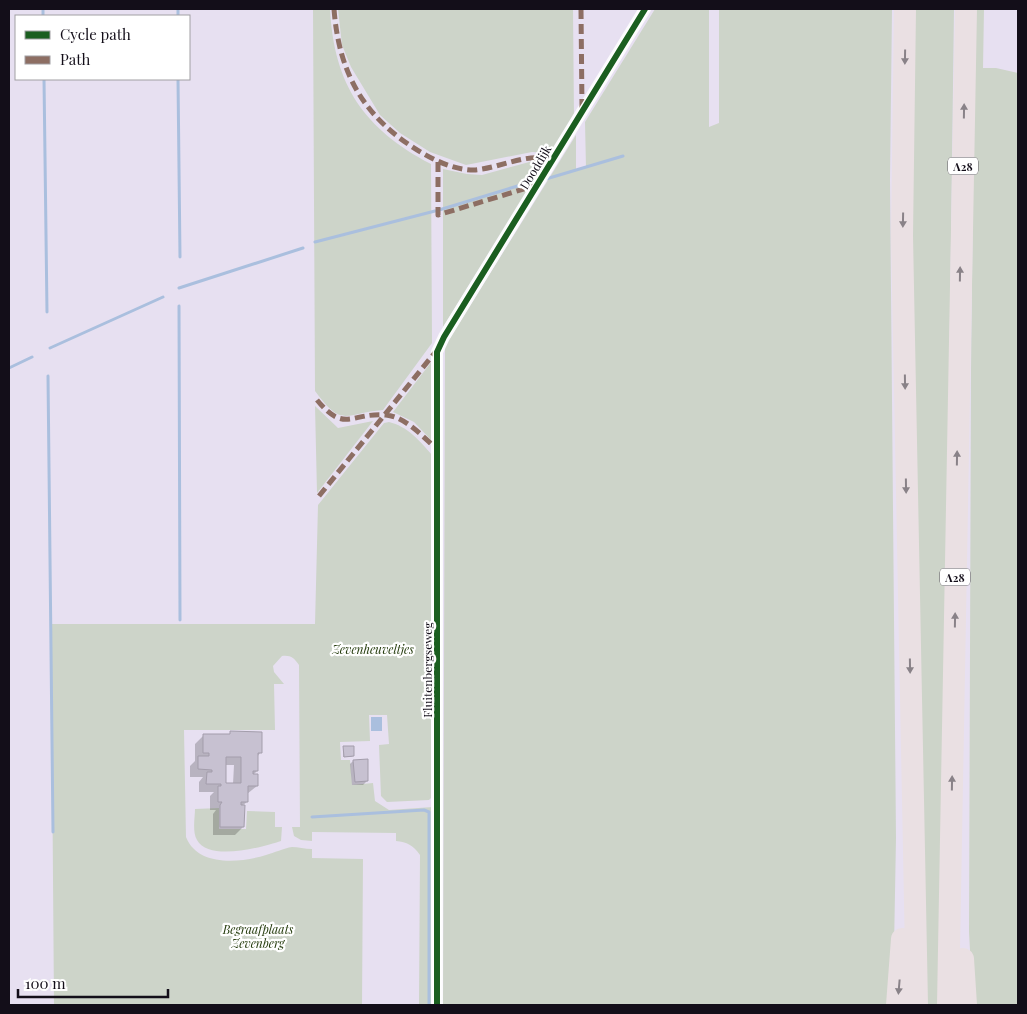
<svg xmlns="http://www.w3.org/2000/svg" width="1027" height="1014" viewBox="0 0 1027 1014" font-family="'Playfair Display',serif">
<style>
.green{fill:#cdd4c9}
.water{fill:#aabfde}
.shadow{fill:#0003;fill-rule:evenodd}
.lines{fill:none;stroke-linecap:round;stroke-linejoin:round}
.stream{stroke:#aabfde;stroke-width:3}
.building{fill:#c7c1d1;stroke:#a39dab;fill-rule:evenodd}
.street{stroke:#fbfafd;stroke-width:12}
.highway{stroke:#eae0e3;stroke-width:22}
.quiet{stroke:#8d6e63;stroke-width:5;stroke-dasharray:10 5;stroke-linecap:butt}
.cycleway-casing{stroke:#fff;stroke-width:9}
.cycleway{stroke:#1b5e20;stroke-width:6}
.oneway{fill:#898288}
.labels{text-anchor:middle;dominant-baseline:central;stroke-width:4.5;stroke-linejoin:round;paint-order:stroke}
.shield{fill:#fff;stroke:#5a565e;stroke-width:1}
.shield-label{font-size:11px;font-weight:bold;fill:#130e19}
.street-label{font-size:12px;fill:#130e19;stroke:#fff}
.park-label{font-size:12px;font-style:italic;fill:#253c0d;stroke:#fff}
</style>
<rect width="100%" height="100%" fill="#e7e0f1"/>
<path class="green" d="M313,9h17c4,76 34,120 101,155l1,179 -49,67c-39,3 -40,19 -68,-19z
M338,9h235l1,109 -23,35 -19,-1 -66,13 -36,-13 -30,-19 -20,-18 -29,-48 -9,-22z
M655,9h54v118l10,-4v-114h173l-2,171 6,658 -2,110 -4,57h-447l2,-659 131,-211v35l10,-2 -1,-46z
M911,9h43l-13,996h-19l-7,-335z
M975,9h9l-1,59h13l22,5v932h-45l-4,-73 2,-561z
M533,161l12,2 -102,164v-158l24,5 15,1z
M432,361v80l-18,-19 -21,-10z
M315,406l23,22 35,-7 -56,72z
M389,422c18,4 31,19 43,33l1,341 -4,4 -42,2 -6,-6 -2,-51 10,-1 -2,-29h-18l1,26 -30,1 1,18h9l2,25 21,-2 2,18 14,9 44,-3 1,198h-15l1,-150c-7,-10 -13,-13 -24,-14v-8l-84,-1v9l-11,-1 -7,-4 -2,-9h8l-1,-162c-5,-7 -8,-10 -17,-9l-9,10 1,6 10,12h-10l1,46h-91l2,107c12,30 54,26 80,18 8,-2 18,-7 26,-8 6,0 13,2 20,2v9l51,1 -1,146h-308l-3,-381h264l3,-119 66,-82z
M219,808v21h27l1,-18 28,1v15h7l-1,14c-18,6 -72,21 -84,-1 -5,-8 -2,-23 -2,-31z"/>
<path class="water" d="M371,717h11v14h-11z"/>
<path class="shadow" d="M204,735l56,18 -3,4v14l-5,5 5,10 -10,8v8l-4,3v22l-8,8h-22v-21l3,-4h-6v-14l4,-4h-15v-10l4,-5h-13v-11l5,-5v-17zM224,765h10l-1,19h-9z
M344,747l9,9 -2,1h-8z
M353,761l14,20 -4,4h-11l-2,-21z"/>
<g class="lines">
<path class="stream" d="M43,9v7
M178,9v7
M44,79l3,233
M178,79l2,178
M546,179l77,-23
M439,210l95,-29
M315,242l120,-31
M179,288l124,-40
M179,306l1,314
M50,348l113,-51
M9,368l23,-11
M48,376l5,456
M312,817l112,-7 5,2v193"/>
</g>
<path class="building" d="M230,731l32,1v21h-4v18h-5v3h5v12h-10v16h-7v3h4l-1,22h-24v-22l2,-3h-4v-16h3v-2h-15l1,-12h5v-2l-14,-1v-13h11v-3h-6v-19h27zM226,757h15v26h-15z
M343,746h11v10l-10,1z
M368,759v22l-13,1 -2,-22z"/>
<g class="lines">
<path class="street" d="M437,1005v-653l7,-15 201,-328"/>
<path class="highway" d="M905,9l-3,227 15,769
M963,959l3,46
M897,1005l5,-66
M948,1005l18,-996"/>
<path class="quiet" d="M334,9c5,66 31,111 90,145 14,8 32,16 50,16 27,-2 50,-17 78,-11
M581,9l1,99
M438,162v53l99,-30
M317,400c28,34 34,12 69,15 20,2 38,23 52,35
M319,496l118,-146"/>
<g class="cycleway-casing">
<path id="cycleway" d="M437,1005v-653l7,-15 201,-328"/>
</g>
<use href="#cycleway" class="cycleway"/>
</g>
<defs><path id="oneway-solid" d="M-6-.8H1V-3.2L6.5 0L1 3.2V.8H-6Z" transform="scale(1.25)"/></defs>
<g class="oneway">
<use href="#oneway-solid" transform="translate(905 57) rotate(91)"/>
<use href="#oneway-solid" transform="translate(964 111) rotate(-89)"/>
<use href="#oneway-solid" transform="translate(903 220) rotate(91)"/>
<use href="#oneway-solid" transform="translate(960 274) rotate(-89)"/>
<use href="#oneway-solid" transform="translate(905 382) rotate(89)"/>
<use href="#oneway-solid" transform="translate(957 458) rotate(-89)"/>
<use href="#oneway-solid" transform="translate(906 486) rotate(89)"/>
<use href="#oneway-solid" transform="translate(955 620) rotate(-89)"/>
<use href="#oneway-solid" transform="translate(910 666) rotate(89)"/>
<use href="#oneway-solid" transform="translate(952 783) rotate(-89)"/>
<use href="#oneway-solid" transform="translate(899 987) rotate(95)"/>
</g>
<g class="labels">
<g class="shield">
<rect x="948" y="157.5" width="30" height="17" rx="4"/>
<rect x="940" y="568.5" width="30" height="17" rx="4"/>
</g>
<g class="shield-label">
<text x="963" y="166">A28</text>
<text x="955" y="577">A28</text>
</g>
<g class="street-label">
<text transform="translate(535 167) rotate(-59)">Dooddijk</text>
<text transform="translate(427 670) rotate(-90)">Fluitenbergseweg</text>
</g>
<g class="park-label">
<text x="373" y="649">Zevenheuveltjes</text>
<text x="258" y="929">Begraafplaats<tspan x="258" dy="14">Zevenberg</tspan></text>
</g>
</g>
<rect width="1027" height="1014" fill="none" stroke="#130e19" stroke-width="20"/>
<rect x="15" y="15" width="175" height="65" fill="#ffffff" stroke="#a19fa3"/>
<rect x="25" y="31" width="25" height="8" fill="#1b5e20" stroke="#a19fa3"/>
<text x="60" y="40" font-size="15" fill="#130e19">Cycle path</text>
<rect x="25" y="56" width="25" height="8" fill="#8d6e63" stroke="#a19fa3"/>
<text x="60" y="65" font-size="15" fill="#130e19">Path</text>
<path d="M18 989v8h150v-8" fill="none" stroke="#130e19" stroke-width="2.5"/>
<text x="25" y="989" font-size="15" fill="#130e19" stroke="#ffffff" stroke-width="4" paint-order="stroke">100 m</text>
</svg>
